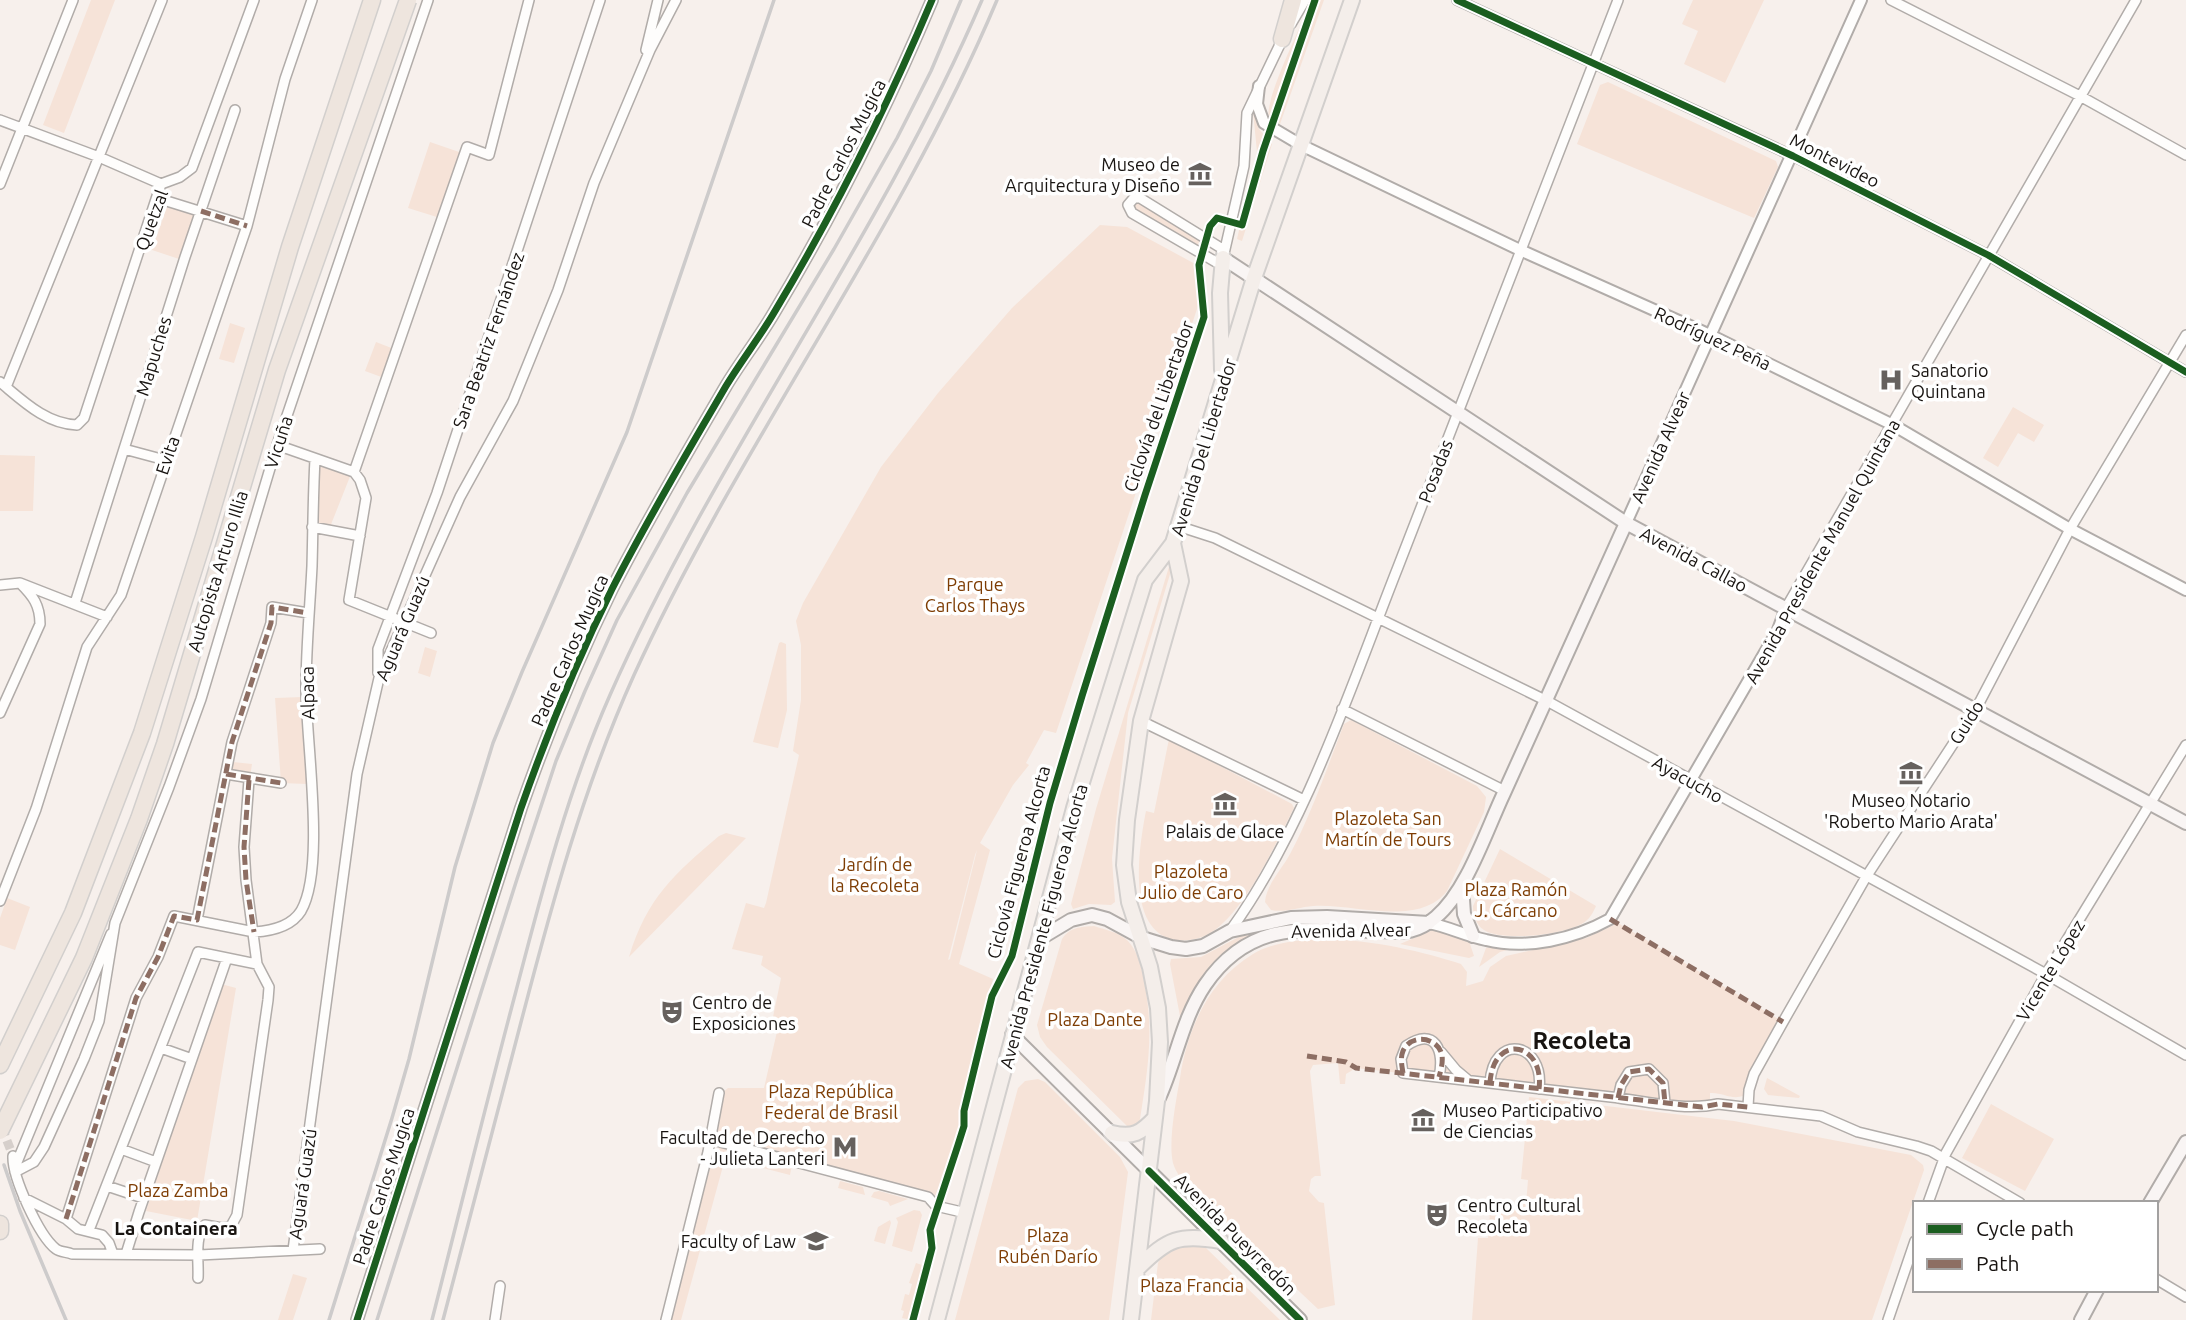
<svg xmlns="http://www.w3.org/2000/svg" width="2186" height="1320" viewBox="0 0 2186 1320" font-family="Ubuntu,sans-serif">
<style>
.green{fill:#f6e3d8;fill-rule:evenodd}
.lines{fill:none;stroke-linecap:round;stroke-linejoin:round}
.minor-tunnel{stroke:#d6cfcb;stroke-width:9;stroke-dasharray:9 4.5;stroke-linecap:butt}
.minor-casing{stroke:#b1aca9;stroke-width:12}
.tertiary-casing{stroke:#b1aca9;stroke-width:14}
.secondary-casing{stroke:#b1aca9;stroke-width:16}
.primary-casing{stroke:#d2cfcd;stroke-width:18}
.motorway-casing{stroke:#d2cfcd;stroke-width:19}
.minor{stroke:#fefdfc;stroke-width:9}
.tertiary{stroke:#fefdfc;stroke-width:10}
.secondary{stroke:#f9f5f4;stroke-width:12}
.primary{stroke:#f4eeea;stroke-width:14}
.motorway{stroke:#eee5de;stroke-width:16}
.rail{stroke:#cdcbcb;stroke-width:3.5}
.motorway-bridge-casing{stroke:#d2cfcd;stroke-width:19;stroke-linecap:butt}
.motorway-bridge{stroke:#eee5de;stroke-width:16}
.quiet{stroke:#8d6e63;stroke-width:5;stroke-dasharray:10 5;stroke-linecap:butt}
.cycleway-casing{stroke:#fff;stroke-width:11}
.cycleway{stroke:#1b5e20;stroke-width:7}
.labels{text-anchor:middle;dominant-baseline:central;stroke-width:7;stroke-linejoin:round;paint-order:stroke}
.street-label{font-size:18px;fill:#181411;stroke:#fff}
.poi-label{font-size:18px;fill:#181411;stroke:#fff;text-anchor:start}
.park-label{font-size:18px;fill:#7e3d04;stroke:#fff}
.neighbourhood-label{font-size:19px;font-weight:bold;fill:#181411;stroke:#fff}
.district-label{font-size:24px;font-weight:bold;fill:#181411;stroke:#fff}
</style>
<rect width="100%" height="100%" fill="#f7f0ec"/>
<path class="green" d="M91,0h24l-51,133 -21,-8z
M1312,0h12l-44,124 -11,-5c-6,-18 34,-97 43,-119z
M1693,0h71l-39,83 -41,-19 14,-33 -16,-7z
M1608,82l168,79 2,6 -24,51 -177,-74 23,-59z
M1253,111h2l4,18 13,15 -30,97 -5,-2 20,-87z
M430,142l32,11 -22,65 -32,-10z
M1139,202l61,38 -3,6 -62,-37 -2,-4z
M168,204l27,9 -16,46 -27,-9z
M1100,225l27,2 70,38 5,29 -146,439 -12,-3 -18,33 3,2 -16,20 -33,58 10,7 -31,114 34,15 -39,173 -12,45 -106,-25 -123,-33 9,-46 6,-5h36l15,-65 -6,-6 8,-39 -20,-13 2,-9 -31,-7 14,-46 18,5 2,-5 33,-148 -6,-4 8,-51v-55l-5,-24 7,-18 78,-136 57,-74 74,-85zM977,850l-27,109 -2,1 27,-105z
M230,323l15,5 -11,35 -15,-4z
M376,342l18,7 -10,29 -19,-7z
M2013,407l31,18 -10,17 -16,-9 -20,34 -15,-9z
M0,455l35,1 -2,55h-33z
M318,465l33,9 -21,53 -15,-3z
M1171,560l3,1 -46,152 -16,145 3,44 -4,3 -22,-1 -16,5 -2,-5 25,-95z
M781,642l5,2 1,66 -9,38 -25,-6 26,-99z
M425,647l12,4 -7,26 -12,-4z
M303,697l4,87 -26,-1 -6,-85z
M1351,720l126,66 9,11 -2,15 -37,79c-29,37 -93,12 -134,15 -14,1 -28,7 -42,4l-6,-8c1,-17 17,-33 25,-48 22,-41 37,-86 54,-130z
M1169,739l123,65 2,4c-19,37 -46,97 -79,122 -11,8 -26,12 -40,10 -49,-9 -36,-91 -30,-124l1,-5 8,2z
M233,762l19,2 -2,13 -20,-4z
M726,833l20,5 -117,119c18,-59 45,-83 90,-121z
M1500,849l96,57c-2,4 -5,11 -9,14 -15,15 -85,22 -103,10 -8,-5 -11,-15 -11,-24z
M7,898l23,9 -15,43 -15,-5v-27z
M1618,923l162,97 -37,76c-12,4 -21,-4 -33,-3v13l-8,1 -346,-39 -10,6 -1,10h-5l-2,-21 -25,2 -3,6 11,105h-6l-4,3 -2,12 10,11 5,1 11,102 -17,4 -135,-127c-3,-5 -8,-12 -10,-19 -5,-21 3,-62 7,-85 7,-48 28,-97 73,-124 52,-30 154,-8 208,10l6,8 -1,14 17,-5 7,-14 16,-11 80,-18z
M1094,926c12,4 25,6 34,15 10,11 13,25 16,40 11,53 3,92 -5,145l-10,2 -82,-81 -7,-10 -3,-12 25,-86c8,-12 18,-12 32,-13z
M1262,930c-6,3 -14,6 -20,10 -30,18 -46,46 -62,76l-10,-52 1,-5 30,-2 47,-25z
M1433,930l36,11 5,15 -5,2 -69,-14z
M1497,946h24l-21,6 -21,15 7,-19z
M221,984l15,4 -39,233 -51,-10z
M1767,1078l33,18 -1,2 -31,-3 -4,-6z
M1038,1079l7,3 75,75 8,15 -19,148h-154l63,-232 7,-7z
M1529,1097l205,24 177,34 12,10 1,5 -52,150h-400l6,-82h10l3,-37 35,3 2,-24 -7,-1z
M1991,1104l63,35 -29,52 -63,-33z
M722,1146l70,18 -2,11 -54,-14h-8l-5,5 -42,154h-11l44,-167z
M840,1181l23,6 2,8 -27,-7z
M879,1191l29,8 -18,7 -2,-4 -17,-5 3,-5z
M914,1210l6,1 2,4 -10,37 -20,-6 6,-24 -2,-4z
M890,1220l1,3 -6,21 -11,-3 4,-14z
M1178,1245h19l9,3 74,72h-129l7,-57 5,-9z
M916,1263l9,3 -14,54 -9,-2 2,-7 -3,-1 4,-16 4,1 3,-11 -3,-1z
M293,1274l14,4 -14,42h-15z"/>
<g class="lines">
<path class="minor-tunnel" d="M2,1128l11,28"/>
<g class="minor-casing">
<path id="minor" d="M1457,0l336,156 195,99 198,117
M1891,0l189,96 106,59
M1291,24l14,-24
M646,50l12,-50
M0,120l99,37 62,27
M0,184l73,-184
M157,198l90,28
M1134,198h6l81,50 2,10 -7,4 -84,-49 -4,-8z
M1223,258l21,-92 3,-53 37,-77
M0,382c23,19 46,42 77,43l7,-7 77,-234 19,-7 12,-9 62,-168
M6,387l156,-387
M277,445l77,27 6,8 6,18 -17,102 82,33
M124,449l41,11
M354,472l113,-325 22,8 40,-155
M1178,526l37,12 332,163 499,273 140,81
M312,527l48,9
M0,585l20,-2 87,34
M75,603l110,-346 50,-147
M1786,608l350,-608
M378,673v-24l59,-156 163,-493
M1342,709l163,82
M0,713l40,-89c0,-19 -7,-28 -20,-41
M1141,721l163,79
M226,774l55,9
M0,901l36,-92 51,-162 34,-52 126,-369 38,-147 27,-79
M197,920l35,-178 39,-119 1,-16 36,6
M1230,931c75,-103 121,-245 168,-364 74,-189 147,-378 220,-567
M161,1048l31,11
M1441,1052l15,18 12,10
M1439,1077c6,-26 -4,-51 -33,-31l-5,13 2,14c69,8 139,16 208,24 34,4 73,14 107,7l103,12 37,16 58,14 15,5 89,52
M1490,1083c3,-51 55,-41 49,6
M1618,1098l3,-13 8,-13 20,-3 14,14 2,20
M1748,1107l1,-17 5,-16 29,-52 83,-145 110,-168 94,-180 116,-194
M709,1139l219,58 8,9 30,7
M121,1149l35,13
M13,1156c-1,21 26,80 43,93 4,3 11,3 16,5l127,1 121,-6
M15,1167l96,-233
M15,1172l19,-10 10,-15 40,-88 15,-38 16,-98 54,-136 32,-88 76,-254 151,-445
M107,1186l36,12
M24,1198l42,21 12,10 24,6 7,8 4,11
M1928,1203l18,-50 100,-179 140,-229
M66,1219l70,-221 22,-41 16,-41 80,16c17,-1 37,-5 47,-21 25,-43 5,-169 5,-222 0,-41 4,-82 6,-123 1,-35 1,-71 3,-107
M89,1230l109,-278 59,12
M293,1250l64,-476 22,-96 81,-181 53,-96 45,-111 36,-107 56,-133 26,-50
M126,1254l13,-42 88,-254
M198,1278c1,-16 -4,-41 7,-53l17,3 9,-2 6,-11 31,-215 1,-13 -12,-23 -11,-84 -2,-33 5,-67
M2156,1279l30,18
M495,1320l5,-34
M666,1320l42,-168 11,-59
M1888,1320l27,-79"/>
</g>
<g class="tertiary-casing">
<path id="tertiary" d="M1259,86l-2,18 7,19 37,22 219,105 190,85 183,90 177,104 116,61
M1626,523l235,-523
M1429,923c20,4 37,13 57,17 41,10 88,-1 124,-21l168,-289 8,-22
M357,1320l164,-512c26,-74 56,-148 91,-219 35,-69 75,-136 114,-203 15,-25 34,-49 49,-75 60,-100 112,-204 157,-311"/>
</g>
<g class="secondary-casing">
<path id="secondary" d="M1223,258l403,265 560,300
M1462,886l2,28 9,22
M1041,938l30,-18 21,-5 15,4 35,19 29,9 15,2 17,-3 27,-15 61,-13 36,-1 102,6
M1012,1035l288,285
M1159,1098c17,-37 23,-79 46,-113 45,-66 103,-56 171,-54 26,1 39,4 60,-14 31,-26 50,-86 68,-124 41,-90 82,-180 122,-270
M2150,1203l36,-61
M2081,1320l16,-30"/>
</g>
<g class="primary-casing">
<path id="primary" d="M1222,370l-2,-77 3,-35
M1112,1133c21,5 29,0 43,-15
M1138,1268c30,-30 41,-34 83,-27
M937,1320l137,-512 71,-228 28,-37
M1131,1320l26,-219 3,-59 -2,-34 -8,-41 -21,-65 -5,-37 3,-45 14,-99 40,-140 -8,-38 81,-265 98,-278"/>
</g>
<g class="motorway-casing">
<path id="motorway" d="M1282,39l11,-39
M0,1065l73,-152 69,-180 62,-196 86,-290 82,-247
M0,1224v7"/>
</g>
<use href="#minor" class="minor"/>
<use href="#tertiary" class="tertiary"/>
<use href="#secondary" class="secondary"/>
<use href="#primary" class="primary"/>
<use href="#motorway" class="motorway"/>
<path class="rail" d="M4,1165l16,46 46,109
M329,1320l63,-202 17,-59 46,-192 38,-124 29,-71 105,-240 147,-432
M377,1320l140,-441 39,-118 29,-70 32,-71 70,-127 147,-244 63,-111 34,-67 30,-71
M432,1320c28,-110 55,-220 84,-329 26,-100 52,-201 94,-296 106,-241 268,-453 372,-695
M443,1320c26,-98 52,-196 77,-294 31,-119 63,-238 114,-351 106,-233 264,-439 363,-675"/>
<g class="motorway-bridge-casing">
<path id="motorway-bridge" d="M0,1131l84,-173 55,-139 26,-75 112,-374 131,-370"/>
</g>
<use href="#motorway-bridge" class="motorway-bridge"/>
<path class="quiet" d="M201,211l46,15
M226,774l55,9
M249,780l-5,67 2,33 8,52
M1610,919l173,103
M1307,1056l39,6 10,6 346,39 16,-3 30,3
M1403,1073c-1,-7 -3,-15 0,-22 8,-18 35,-14 39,4 1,8 -1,15 -3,22
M1490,1083c3,-51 55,-41 49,6
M1618,1098l3,-13 8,-13 20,-3 14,14 2,20
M66,1219l70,-221 22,-41 16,-41 23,4 35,-178 39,-119 1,-16 36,6"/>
<g class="cycleway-casing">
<path id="cycleway" d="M1457,0l336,156 195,99 198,117
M1149,1171l151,149
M357,1320l164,-512c26,-74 56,-148 91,-219 35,-69 75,-136 114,-203 15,-25 34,-49 49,-75 60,-100 112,-204 157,-311
M913,1320l19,-72 -2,-18 28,-85 6,-19v-15l28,-115 20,-40 38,-153 32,-107 63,-201 59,-178 -5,-52 11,-39 7,-8 25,7 21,-74 52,-151"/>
</g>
<use href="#cycleway" class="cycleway"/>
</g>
<defs>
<g id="museum-bare" transform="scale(1.89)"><path d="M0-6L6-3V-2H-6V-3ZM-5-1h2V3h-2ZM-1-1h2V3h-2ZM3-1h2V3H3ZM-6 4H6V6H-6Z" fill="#66615e" stroke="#fff" stroke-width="2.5" paint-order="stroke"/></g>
<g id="hospital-bare" transform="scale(1.89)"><path d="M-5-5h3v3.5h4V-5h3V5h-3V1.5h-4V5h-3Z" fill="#66615e" stroke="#fff" stroke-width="2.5" paint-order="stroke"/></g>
<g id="theatre-bare" transform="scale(1.89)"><path d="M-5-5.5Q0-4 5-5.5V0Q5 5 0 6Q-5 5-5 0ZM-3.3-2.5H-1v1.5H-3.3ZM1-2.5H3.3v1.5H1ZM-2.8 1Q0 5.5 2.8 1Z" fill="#66615e" stroke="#fff" stroke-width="2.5" paint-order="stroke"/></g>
<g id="metro-bare" transform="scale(1.89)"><path d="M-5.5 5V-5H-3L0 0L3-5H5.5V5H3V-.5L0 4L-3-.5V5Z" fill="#66615e" stroke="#fff" stroke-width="2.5" paint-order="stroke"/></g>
<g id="university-bare" transform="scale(1.89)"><path d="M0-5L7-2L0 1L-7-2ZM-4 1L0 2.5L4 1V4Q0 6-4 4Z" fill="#66615e" stroke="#fff" stroke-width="2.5" paint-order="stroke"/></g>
</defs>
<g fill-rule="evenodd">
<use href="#museum-bare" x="1200" y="174"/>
<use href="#hospital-bare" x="1891" y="380"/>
<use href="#museum-bare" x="1911" y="773"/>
<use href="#museum-bare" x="1225" y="804"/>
<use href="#theatre-bare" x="672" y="1012"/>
<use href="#museum-bare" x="1423" y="1120"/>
<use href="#metro-bare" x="845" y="1147"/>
<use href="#theatre-bare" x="1437" y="1215"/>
<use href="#university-bare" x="816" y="1241"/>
</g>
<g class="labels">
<g class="street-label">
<text transform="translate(843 153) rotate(-63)">Padre Carlos Mugica</text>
<text transform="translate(1835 160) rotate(27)">Montevideo</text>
<text transform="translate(151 220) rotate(-70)">Quetzal</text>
<text transform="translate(1713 338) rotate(25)">Rodríguez Peña</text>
<text transform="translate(488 340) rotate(-71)">Sara Beatriz Fernández</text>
<text transform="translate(153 356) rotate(-73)">Mapuches</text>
<text transform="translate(1158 406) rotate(-71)">Ciclovía del Libertador</text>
<text transform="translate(278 442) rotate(-72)">Vicuña</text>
<text transform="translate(1203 447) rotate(-73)">Avenida Del Libertador</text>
<text transform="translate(1660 447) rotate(-66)">Avenida Alvear</text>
<text transform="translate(167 455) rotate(-71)">Evita</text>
<text transform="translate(1435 471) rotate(-69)">Posadas</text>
<text transform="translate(1822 551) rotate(-61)">Avenida Presidente Manuel Quintana</text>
<text transform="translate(1694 559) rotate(28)">Avenida Callao</text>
<text transform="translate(217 571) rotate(-73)">Autopista Arturo Illia</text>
<text transform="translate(402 628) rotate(-67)">Aguará Guazú</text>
<text transform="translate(569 650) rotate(-66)">Padre Carlos Mugica</text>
<text transform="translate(307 693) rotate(-91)">Alpaca</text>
<text transform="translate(1966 722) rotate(-58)">Guido</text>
<text transform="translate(1688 779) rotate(29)">Ayacucho</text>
<text transform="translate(1018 862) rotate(-75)">Ciclovía Figueroa Alcorta</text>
<text transform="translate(1043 926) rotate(-75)">Avenida Presidente Figueroa Alcorta</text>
<text transform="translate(1351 930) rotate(-1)">Avenida Alvear</text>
<text transform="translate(2050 970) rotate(-59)">Vicente López</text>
<text transform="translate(302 1184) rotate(-82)">Aguará Guazú</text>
<text transform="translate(383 1186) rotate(-72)">Padre Carlos Mugica</text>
<text transform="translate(1236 1234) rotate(45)">Avenida Pueyrredón</text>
</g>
<g class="poi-label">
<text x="1180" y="164" text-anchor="end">Museo de<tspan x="1180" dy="21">Arquitectura y Diseño</tspan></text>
<text x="1911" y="370">Sanatorio<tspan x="1911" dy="21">Quintana</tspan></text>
<text x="1911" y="800" text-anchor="middle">Museo Notario<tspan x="1911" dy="21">'Roberto Mario Arata'</tspan></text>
<text x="1225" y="831" text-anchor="middle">Palais de Glace</text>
<text x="692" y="1002">Centro de<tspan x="692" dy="21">Exposiciones</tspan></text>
<text x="1443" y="1110">Museo Participativo<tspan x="1443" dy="21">de Ciencias</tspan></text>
<text x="825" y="1137" text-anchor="end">Facultad de Derecho<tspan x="825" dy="21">- Julieta Lanteri</tspan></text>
<text x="1457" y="1205">Centro Cultural<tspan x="1457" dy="21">Recoleta</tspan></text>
<text x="796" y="1241" text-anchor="end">Faculty of Law</text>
</g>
<g class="park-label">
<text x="975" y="584">Parque<tspan x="975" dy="21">Carlos Thays</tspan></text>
<text x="1388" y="818">Plazoleta San<tspan x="1388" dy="21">Martín de Tours</tspan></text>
<text x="875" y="864">Jardín de<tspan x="875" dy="21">la Recoleta</tspan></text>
<text x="1191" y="871">Plazoleta<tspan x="1191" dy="21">Julio de Caro</tspan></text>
<text x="1516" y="889">Plaza Ramón<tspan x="1516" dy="21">J. Cárcano</tspan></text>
<text x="1095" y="1019">Plaza Dante</text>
<text x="831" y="1091">Plaza República<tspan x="831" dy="21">Federal de Brasil</tspan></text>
<text x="178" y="1190">Plaza Zamba</text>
<text x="1048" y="1235">Plaza<tspan x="1048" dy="21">Rubén Darío</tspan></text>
<text x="1192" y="1285">Plaza Francia</text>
</g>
<g class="neighbourhood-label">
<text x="176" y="1228">La Containera</text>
</g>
<g class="district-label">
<text x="1582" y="1040">Recoleta</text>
</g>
</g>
<rect x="1913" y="1201" width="245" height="91" fill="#ffffff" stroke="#a3a1a0" stroke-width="2"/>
<rect x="1927" y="1224" width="35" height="10" fill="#1b5e20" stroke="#a3a1a0" stroke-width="2"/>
<text x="1976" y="1236" font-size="21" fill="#181411">Cycle path</text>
<rect x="1927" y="1259" width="35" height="10" fill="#8d6e63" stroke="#a3a1a0" stroke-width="2"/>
<text x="1976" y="1271" font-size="21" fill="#181411">Path</text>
</svg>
